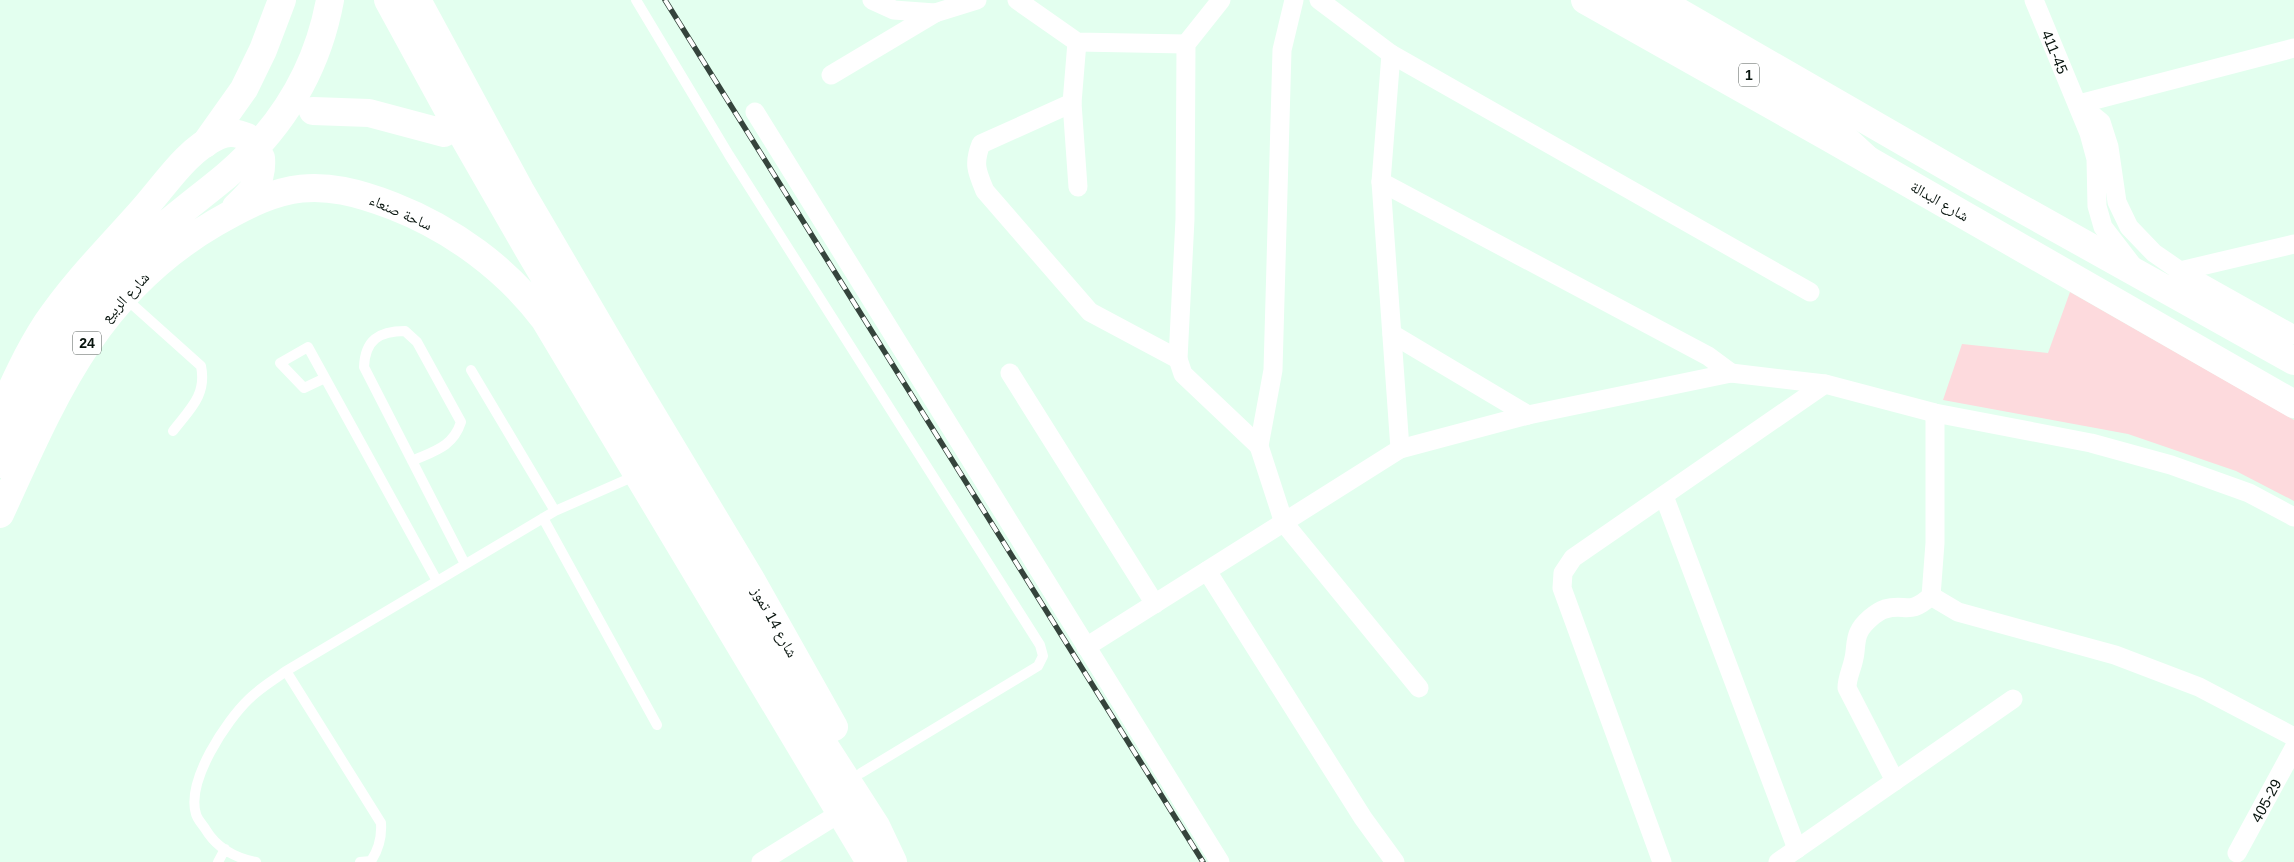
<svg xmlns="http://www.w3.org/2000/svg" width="2294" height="862" viewBox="0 0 2294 862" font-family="Helvetica,'Noto Naskh Arabic',sans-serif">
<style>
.green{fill:#fddadd}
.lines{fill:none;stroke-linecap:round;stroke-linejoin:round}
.lane{stroke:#fff;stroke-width:10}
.street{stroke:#fff;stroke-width:19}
.secondary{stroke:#fff;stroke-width:28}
.primary{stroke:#fff;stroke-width:28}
.highway{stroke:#fff;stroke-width:28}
.rail-casing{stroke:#35443c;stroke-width:5.5}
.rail{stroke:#fff;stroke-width:4;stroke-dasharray:11;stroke-linecap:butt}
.labels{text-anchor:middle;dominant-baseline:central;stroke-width:4.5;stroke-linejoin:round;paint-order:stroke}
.shield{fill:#fff;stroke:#525a56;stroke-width:1}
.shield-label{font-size:14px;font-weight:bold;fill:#08140e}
.street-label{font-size:15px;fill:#08140e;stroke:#fff}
</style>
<rect width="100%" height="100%" fill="#e3ffef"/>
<path class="green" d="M2070,292l224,128v81l-58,-30 -108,-37 -185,-34 19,-56 86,9z"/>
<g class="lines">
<path class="lane" d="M636,0l93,155 311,490 3,11 -5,10 -177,107
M124,297l77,69c6,29 -11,43 -28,65
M471,370l84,141
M325,378l-21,10 -24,-25 28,-16 129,234
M412,461c22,-10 41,-14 49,-39l-44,-80 -12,-11c-26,0 -40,9 -41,36l101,197
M543,518l114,207
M286,671l95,152c1,15 -2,26 -10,38l-11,1
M218,862l7,-13
M256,862c-20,-4 -39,-14 -50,-32 -3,-5 -9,-11 -10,-16 -10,-33 30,-93 53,-115 11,-11 25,-19 37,-28l269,-160 82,-36"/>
<g class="street">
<path d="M872,0l22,10 41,3 42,-13"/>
<path d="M1017,0l60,42 109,2"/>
<path d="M1221,0l-35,44 -1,175 -7,140 5,15 76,72"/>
<path d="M1294,0l-12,50 -9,320 -14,76 25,77 135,165"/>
<path d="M1319,0l72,54 419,238"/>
<path id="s1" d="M2034,0l55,133 7,26 1,47 6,21 30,39"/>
<path d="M1077,42l-5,61 6,84"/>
<path d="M1391,54l-10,128 19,267"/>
<path d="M831,75l104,-62"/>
<path d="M1072,103l-91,41c-8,20 -4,28 4,47l105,121 88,47"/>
<path d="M2079,104l22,18 8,25 8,55 12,25 25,26 26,18 114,64"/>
<path d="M2079,104l215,-56"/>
<path d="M755,112l465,750"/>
<path d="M1381,182l327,174 23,17"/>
<path d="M2178,276l2,-5 114,-27"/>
<path d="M1392,334l136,81"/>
<path d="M1010,373l145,231"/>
<path d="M1664,496l133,353"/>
<path d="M1207,571l156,247 32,44"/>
<path d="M1931,596l27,16 157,43 84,32 95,50"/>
<path d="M1086,647l314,-198 128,-34 203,-42 94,11 110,29 156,30 80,22 78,28 45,24"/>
<path d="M1895,781l-48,-93c0,-11 5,-19 7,-30 2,-8 1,-19 5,-26 4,-9 17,-20 26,-23 21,-6 24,7 46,-13l4,-53v-130"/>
<path id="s2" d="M2237,853l57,-105"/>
<path d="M761,862l79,-49"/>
<path d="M1662,862l-100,-274 1,-15 10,-15 252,-174"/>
<path d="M1778,862l235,-163"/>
</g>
<path class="secondary" d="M1585,0l243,137 466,267
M1658,0l312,180 324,181"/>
<path class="primary" d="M388,0l59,108 81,141 260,440 88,137 17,36
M417,0l103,190 113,193 120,200 81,144
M313,111l56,2 75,20
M236,207c16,-15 27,-26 25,-49
M0,415c14,-32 28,-63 47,-92 27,-40 61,-74 93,-110 24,-26 45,-62 78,-77 11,-5 19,-3 29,1
M0,464c19,-45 40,-91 67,-132 15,-24 36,-46 56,-67 31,-34 68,-60 103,-89 55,-47 91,-105 104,-176
M0,514c54,-118 96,-222 215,-291 69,-40 102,-46 178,-17 59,23 114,63 152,114l325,542"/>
<path class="highway" d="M1622,0l187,110 21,15 38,35
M205,144l39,-55 19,-39 19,-50"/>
<g class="rail-casing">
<path id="rail" d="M665,0l538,862"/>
</g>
<use href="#rail" class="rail"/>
</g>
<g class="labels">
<g class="shield">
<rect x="1739" y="63.5" width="20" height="23" rx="4"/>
<rect x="73" y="331.5" width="28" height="23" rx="4"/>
</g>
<g class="shield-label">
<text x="1749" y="75">1</text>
<text x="87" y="343">24</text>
</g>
<g class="street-label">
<text stroke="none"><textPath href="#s1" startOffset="56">411-45</textPath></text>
<text transform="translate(1940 201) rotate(30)">شارع البدالة</text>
<text transform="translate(401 212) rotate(24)">ساحة صنعاء</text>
<text transform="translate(125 297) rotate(-47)">شارع الربيع</text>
<text transform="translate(775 622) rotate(61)">شارع 14 تموز</text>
<text stroke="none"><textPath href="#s2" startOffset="60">405-29</textPath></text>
</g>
</g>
</svg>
